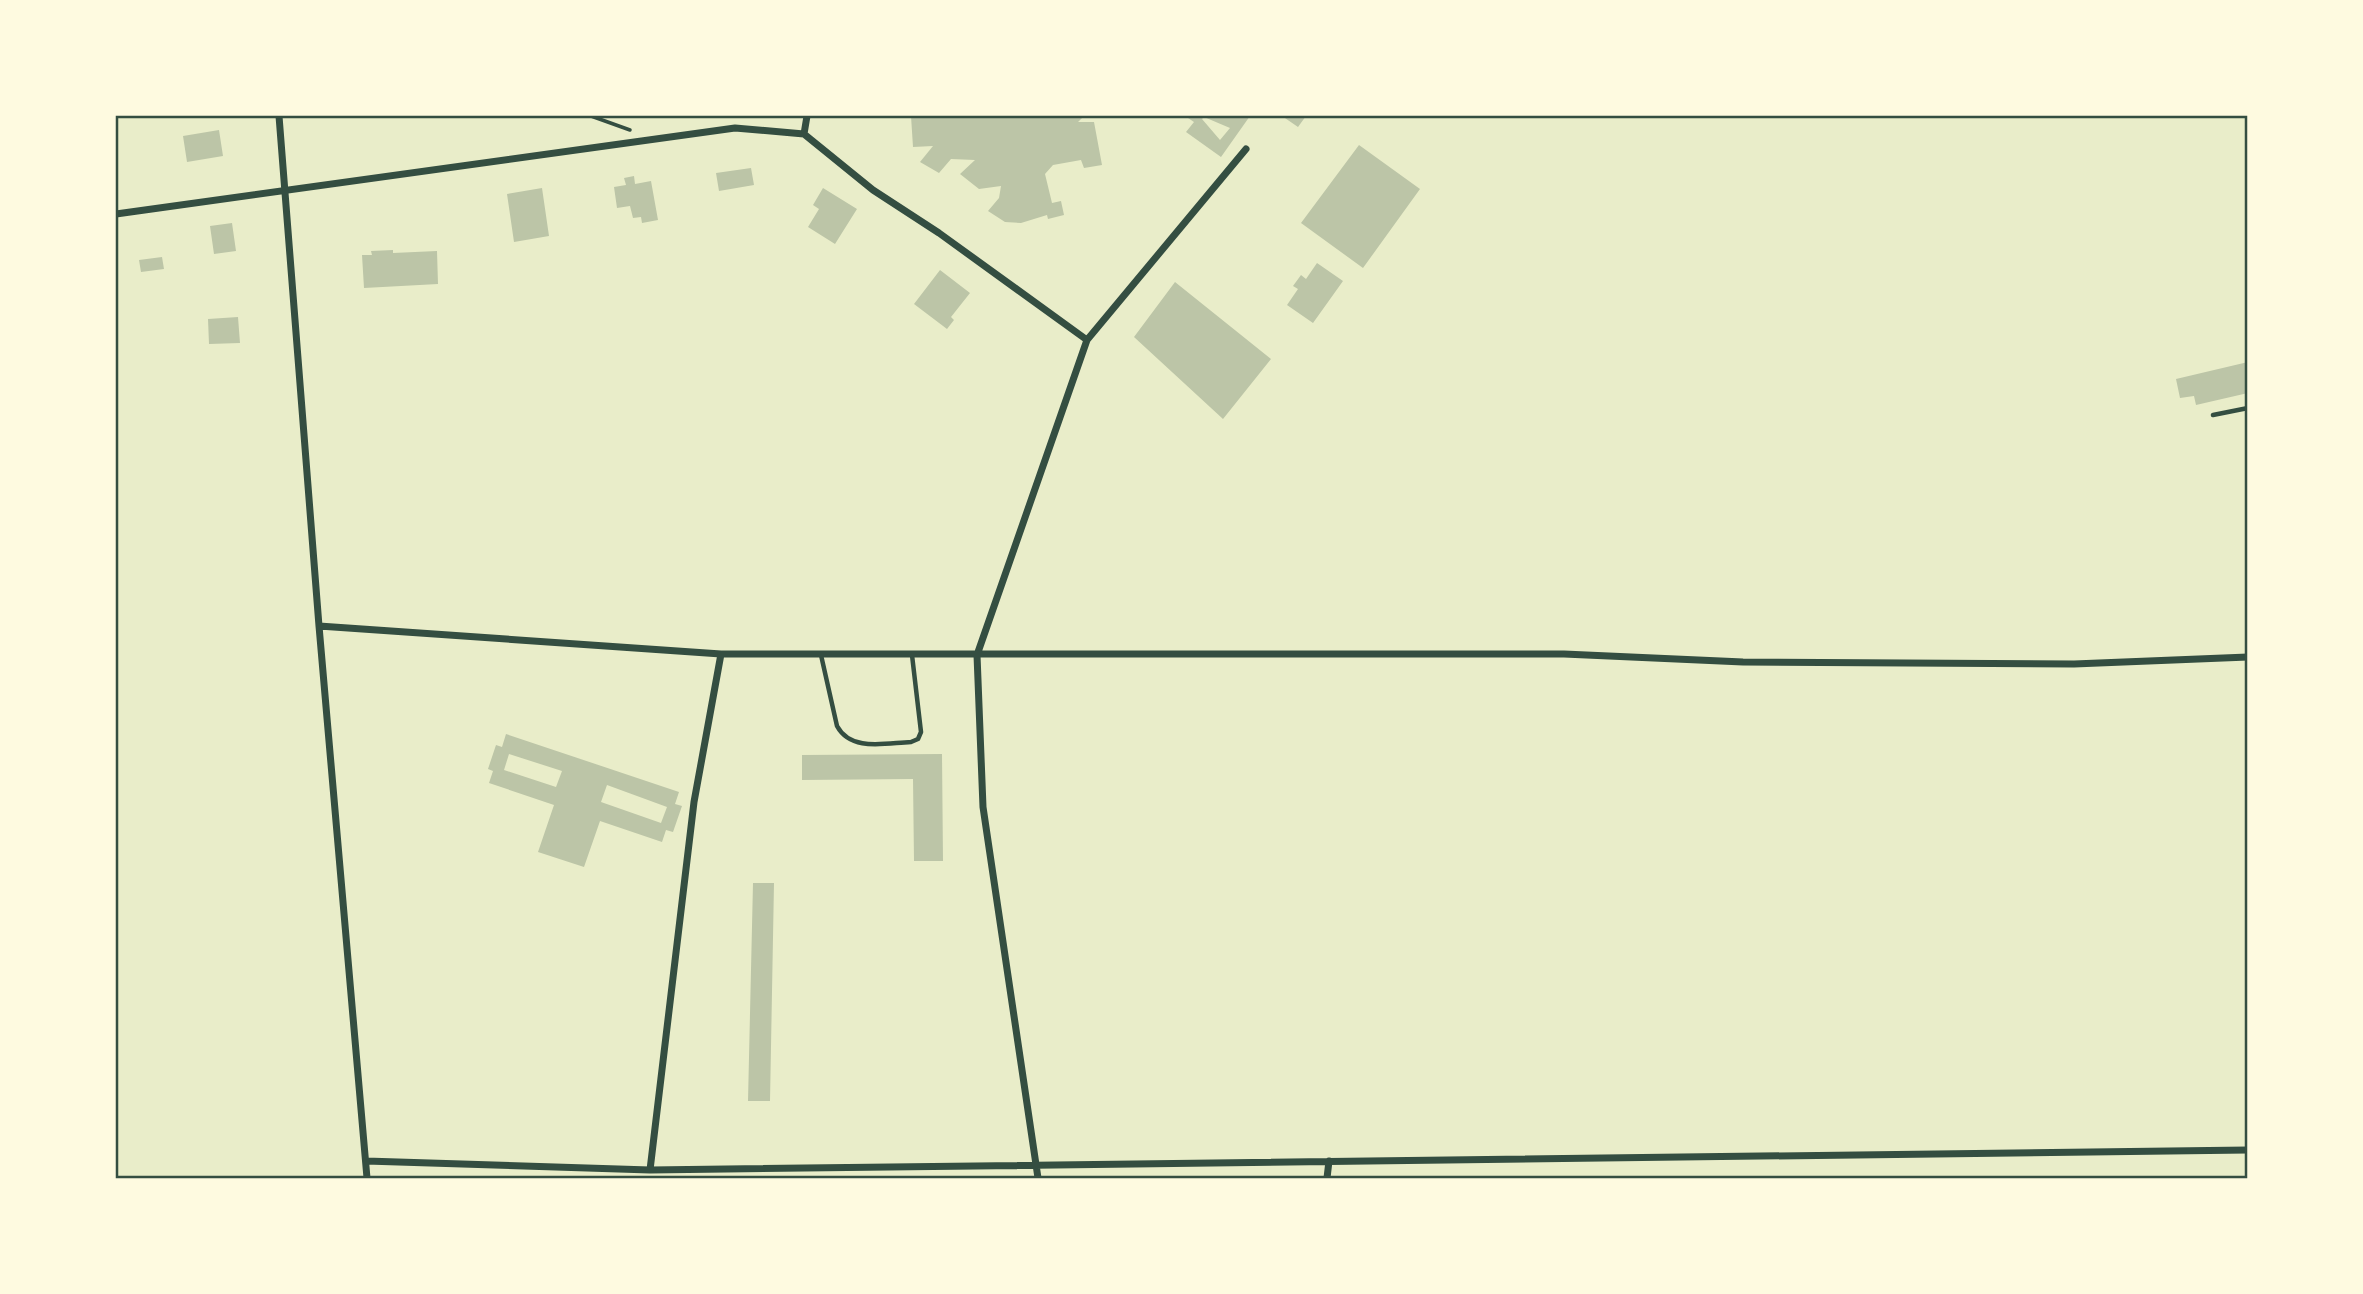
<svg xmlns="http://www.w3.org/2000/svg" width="2363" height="1294" viewBox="0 0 2363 1294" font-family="'Sofia Sans Condensed',sans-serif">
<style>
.building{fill:#bcc5a7;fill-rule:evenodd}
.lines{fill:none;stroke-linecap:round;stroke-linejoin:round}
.path{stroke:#344e41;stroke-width:3.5}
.service{stroke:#344e41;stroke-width:4.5}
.minor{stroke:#344e41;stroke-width:7}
.neatline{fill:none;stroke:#344e41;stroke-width:2.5}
</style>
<rect width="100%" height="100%" fill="#e9edc9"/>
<path class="building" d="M911,116h173l-6,6h16l8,43 -18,3 -3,-8 -28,5 -8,9 7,29 9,-2 3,14 -16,4 -1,-4 -26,8 -16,-1 -17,-11 11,-13 2,-12 -22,3 -19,-15 15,-14 -24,-1 -12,14 -19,-11 13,-16 -20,1z
M1185,116h65l-29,41 -35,-25 8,-10zM1204,117l26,11 -10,12 -18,-21z
M1282,116h24l-8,11z
M219,130l4,26 -36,6 -4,-26z
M1359,145l61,44 -57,79 -62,-45z
M751,168l3,17 -35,6 -3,-18z
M634,176l1,8 16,-3 7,39 -16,3 -1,-6 -8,1 -3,-12 -13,2 -3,-21 12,-2 -2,-7z
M542,188l7,48 -35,6 -7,-48z
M823,188l34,21 -22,35 -27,-17 11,-18 -6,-4z
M232,223l4,28 -22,3 -4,-28z
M393,250v3l44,-2 1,33 -74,4 -2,-33h10l-1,-4z
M162,257l2,12 -23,3 -2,-12z
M1317,263l26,18 -30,42 -26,-18 11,-16 -5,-3 8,-11 5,4z
M940,270l30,23 -19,24 3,3 -7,9 -33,-25z
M1175,282l96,77 -48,60 -89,-82z
M238,317l2,26 -31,1 -1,-25z
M2248,362v31l-52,12 -2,-9 -14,2 -4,-19z
M506,734l173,58 -4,12 7,2 -9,26 -7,-2 -4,12 -62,-21 -16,46 -46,-15 16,-47 -65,-22 4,-12 -5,-2 8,-24 6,2zM509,754l53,17 -6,16 -52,-17zM607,785l60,22 -6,16 -60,-21z
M942,754l1,107h-29l-1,-82 -111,1v-25z
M753,883h21l-4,218h-22z"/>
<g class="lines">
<path class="path" d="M591,116l39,14"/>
<path class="service" d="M2213,415l35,-7
M821,655l16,71c14,26 48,17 74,16l7,-3 3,-7 -9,-77"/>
<path class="minor" d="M279,116l40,510 48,552
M804,134l3,-18
M116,214l619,-86 69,6 69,56 66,43 148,107
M319,626l402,28h843l179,8 331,2 174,-7
M366,1161l284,9 1598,-20
M650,1170l44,-368 27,-148
M1038,1178l-55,-371 -6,-152 110,-315 159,-191
M1327,1178l2,-17"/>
</g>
<rect width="2363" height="1294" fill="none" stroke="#fefae0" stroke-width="234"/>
<rect x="117" y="117" width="2129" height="1060" class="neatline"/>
</svg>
